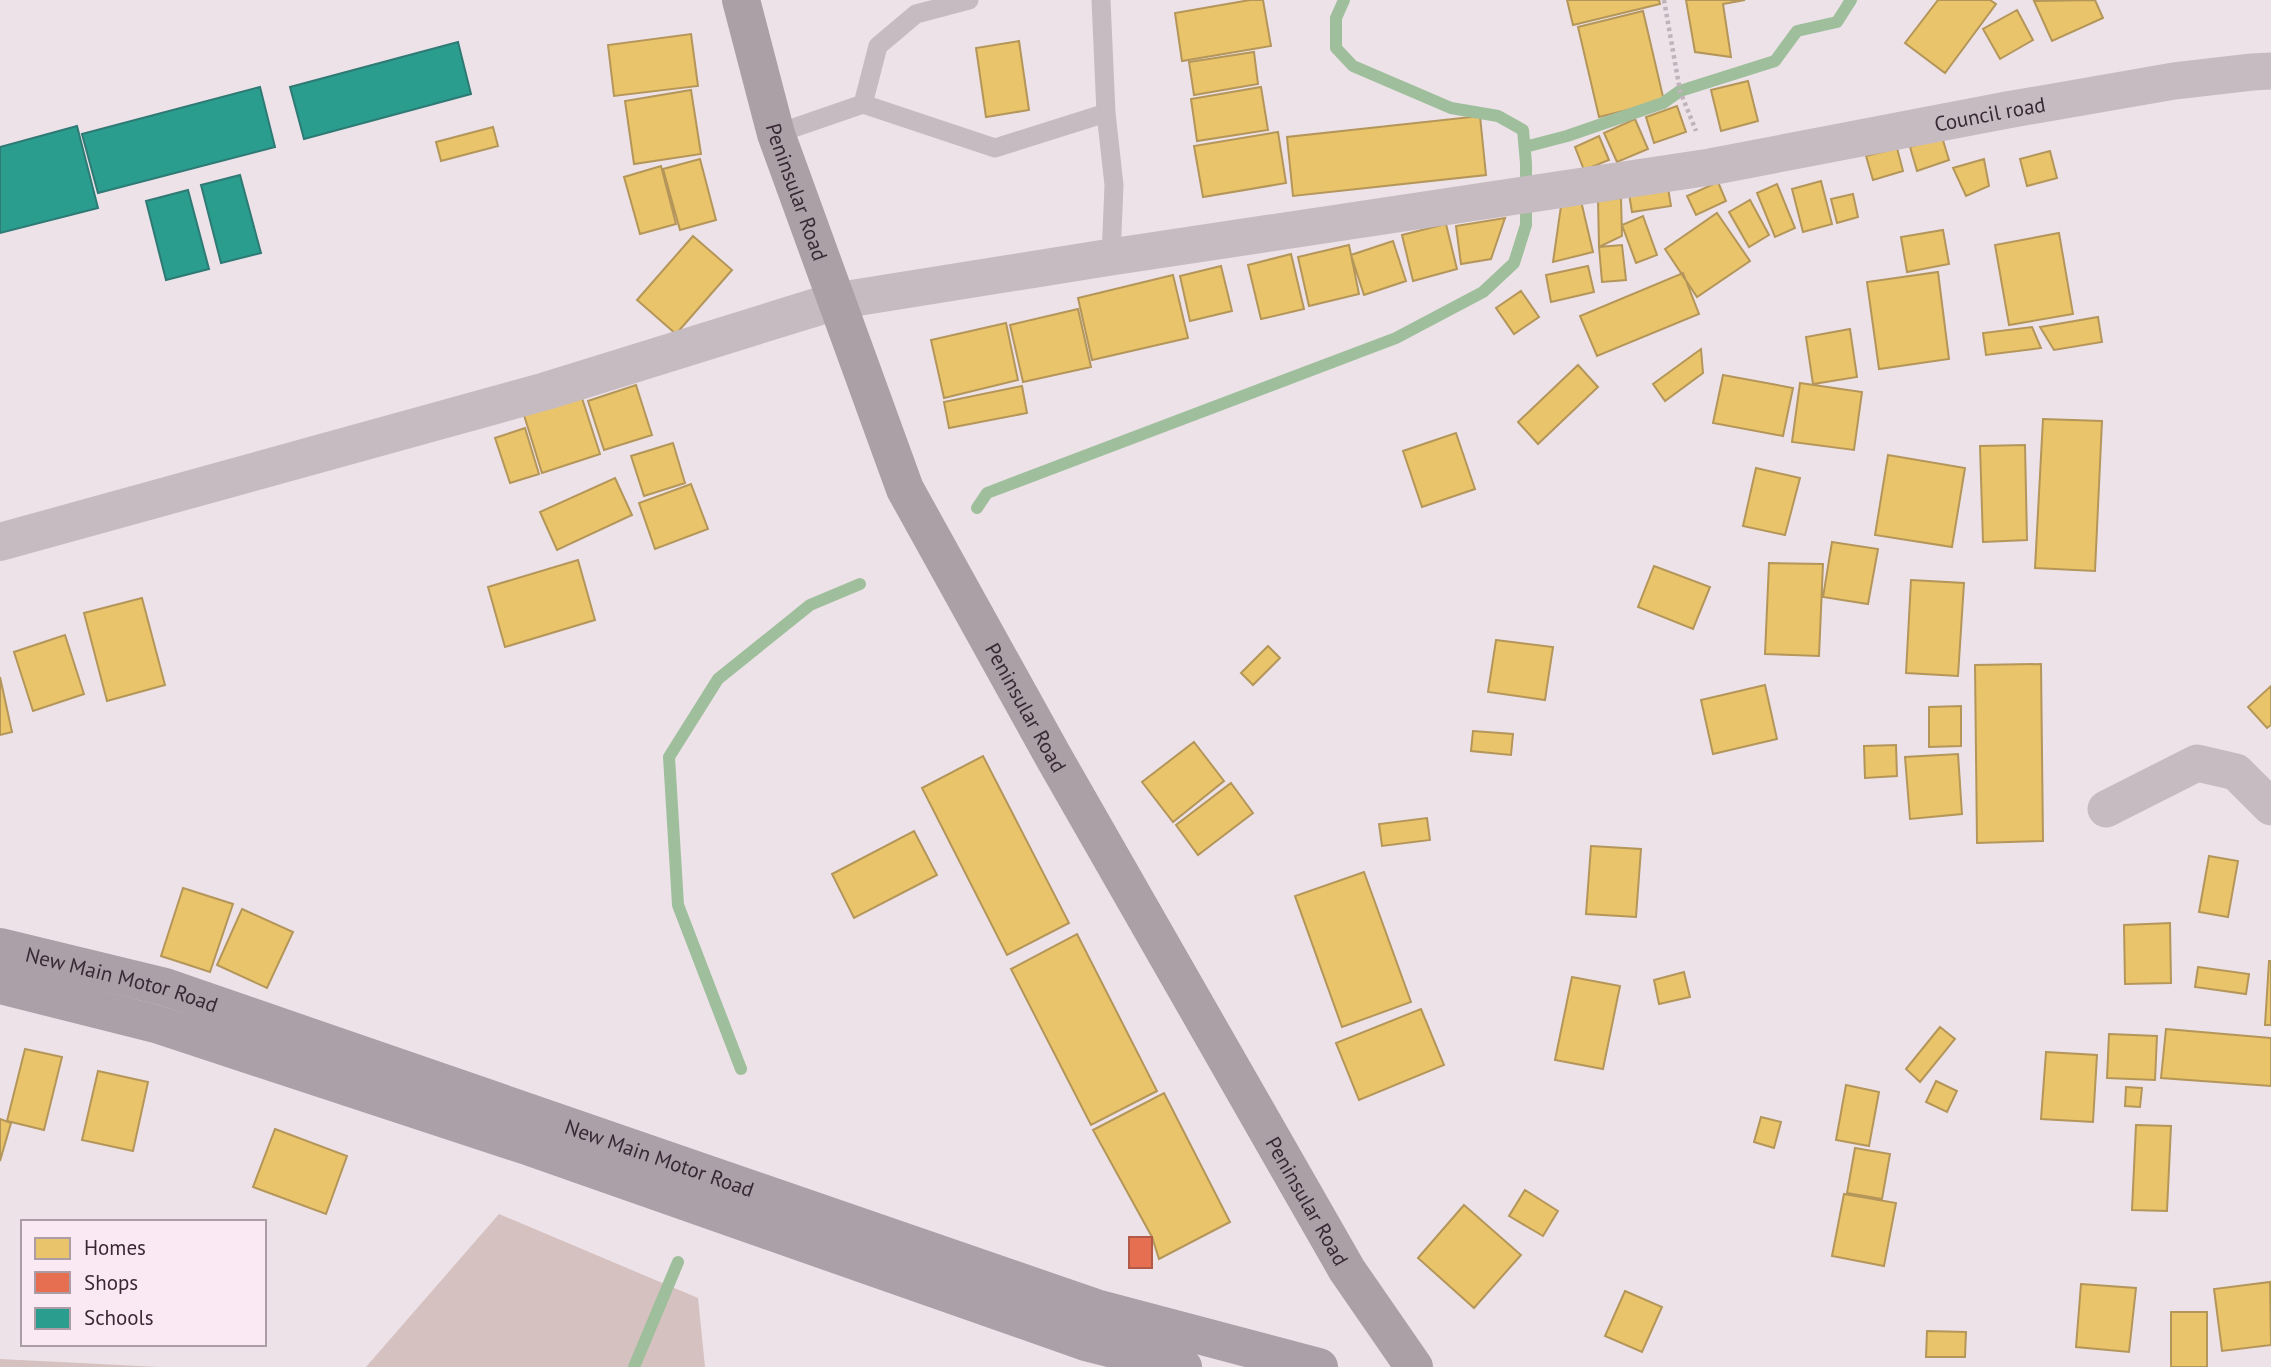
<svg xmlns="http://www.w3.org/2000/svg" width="2271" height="1367" viewBox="0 0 2271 1367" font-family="'PT Sans',sans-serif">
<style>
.green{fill:#d5c1bf}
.homes{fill:#e9c46a;stroke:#b4965a;stroke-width:2}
.shops{fill:#e76f51;stroke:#b25a48;stroke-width:2}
.schools{fill:#2a9d8f;stroke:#2e7a74;stroke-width:2}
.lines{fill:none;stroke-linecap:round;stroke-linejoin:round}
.stream{stroke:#9fbf9c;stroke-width:12}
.path{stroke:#c0b3bb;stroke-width:4.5;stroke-dasharray:3.5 3.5;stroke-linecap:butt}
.service{stroke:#c7bbc2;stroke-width:19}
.minor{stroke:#c7bbc2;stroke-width:37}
.tertiary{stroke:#c7bbc2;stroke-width:38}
.primary{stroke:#aca0a7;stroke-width:38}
.trunk{stroke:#aca0a8;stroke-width:38}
.labels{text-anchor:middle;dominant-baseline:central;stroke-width:7;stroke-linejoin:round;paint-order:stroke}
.street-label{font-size:21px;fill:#382934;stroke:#fae9f2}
</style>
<rect width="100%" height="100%" fill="#ede2e8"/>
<path class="green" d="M499,1214l199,84 7,69h-339z
M0,1359l159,8h-159z"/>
<path class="homes" d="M1250,0h13l8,46 -89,15 -7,-48z
M1567,0h92l1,4 -87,21z
M1686,0h59l-22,4 8,53 -36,-5z
M1938,0h52l6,4 -51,69 -40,-30z
M2095,0l8,18 -51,23 -18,-40z
M2017,10l16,30 -33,19 -17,-30z
M1643,11l21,90 -65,16 -21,-90z
M691,34l7,52 -84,10 -6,-51z
M1019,41l10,69 -43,7 -10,-69z
M1254,52l4,32 -64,11 -5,-33z
M1748,81l10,40 -37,10 -10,-41z
M1261,87l7,43 -71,11 -6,-42z
M691,90l10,64 -67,10 -9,-63z
M1677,106l9,26 -32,11 -8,-26z
M1480,116l6,59 -193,21 -6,-59z
M1635,119l13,30 -31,13 -13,-29z
M493,127l5,19 -57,15 -5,-19z
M1278,132l8,51 -83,14 -9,-51z
M1599,136l10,24 -25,10 -9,-23z
M1942,137l7,23 -32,11 -7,-24z
M1897,148l6,23 -30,9 -7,-24z
M2050,151l7,27 -30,8 -7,-27z
M700,159l16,61 -36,10 -17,-61z
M1984,159l5,27 -23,10 -13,-28z
M661,166l15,58 -36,10 -16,-57z
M1821,181l11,43 -29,8 -11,-43z
M1718,182l8,19 -30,14 -9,-19z
M1777,184l18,44 -20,9 -18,-44z
M1668,188l3,18 -39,6 -3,-18z
M1853,194l5,23 -21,6 -6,-24z
M1621,198l1,38 -23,11 -1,-48z
M1750,200l19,35 -20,12 -20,-35z
M1581,201l12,51 -40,10 8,-56z
M1717,213l33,48 -53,36 -32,-48z
M1643,216l14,39 -21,8 -14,-38z
M1505,218l-14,41 -30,5 -5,-38z
M1446,224l11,45 -44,12 -11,-46z
M1943,230l6,34 -42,8 -6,-35z
M2059,233l14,81 -64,11 -14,-80z
M693,236l39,34 -56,64 -39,-34z
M1393,241l13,40 -42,14 -13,-40z
M1349,245l10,49 -50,12 -11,-49z
M1622,245l4,35 -24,2 -3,-35z
M1291,254l13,55 -43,10 -13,-54z
M1221,266l11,45 -42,10 -10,-45z
M1588,266l6,26 -43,10 -5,-27z
M1938,272l11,87 -70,10 -12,-87z
M1683,273l16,41 -102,42 -17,-40z
M1173,275l15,63 -96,22 -14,-62z
M1521,291l18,26 -25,17 -18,-26z
M1078,309l13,58 -68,15 -13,-57z
M2098,317l4,25 -48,8 -14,-23z
M1006,323l12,57 -74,18 -13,-58z
M2032,327l9,21 -55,7 -3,-22z
M1850,329l7,48 -44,7 -7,-47z
M1701,349l2,24 -38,28 -12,-17z
M1578,365l20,22 -60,57 -20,-22z
M1723,375l70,13 -10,48 -70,-13z
M1800,383l62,9 -8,58 -62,-8z
M636,385l16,50 -48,15 -16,-49z
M1022,386l5,27 -78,15 -5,-26z
M581,395l19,59 -58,19 -18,-58z
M2043,419l59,2 -7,150 -60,-3z
M525,428l14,46 -29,9 -15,-45z
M1456,433l19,56 -53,18 -19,-56z
M673,443l12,40 -41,13 -13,-40z
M2025,445l2,95 -44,2 -3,-96z
M1888,455l77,13 -13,79 -77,-12z
M1756,468l44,10 -15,57 -42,-9z
M615,478l17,37 -75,35 -17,-38z
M691,484l17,45 -53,20 -16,-46z
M1832,542l46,7 -10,55 -45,-7z
M578,560l17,60 -90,27 -17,-60z
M1769,563l54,1 -4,92 -54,-2z
M1654,566l56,21 -17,42 -55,-22z
M1911,580l53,3 -6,93 -52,-3z
M142,598l23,87 -58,16 -23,-88z
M65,635l19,59 -51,17 -19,-59z
M1496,640l57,7 -8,53 -57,-8z
M1268,646l12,12 -27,27 -12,-12z
M2041,664l2,177 -66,2 -2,-178z
M0,677l12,55 -12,3z
M1765,685l12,54 -64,15 -12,-54z
M2271,686v39l-4,3 -19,-21z
M1961,706v40l-32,1v-40z
M1473,731l40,3 -2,21 -40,-4z
M1194,742l30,39 -51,41 -31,-40z
M1896,745l1,31 -32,2 -1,-32z
M1958,754l4,60 -52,5 -5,-62z
M983,756l86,167 -62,32 -85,-167z
M1231,783l22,30 -55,42 -22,-30z
M1427,818l3,22 -48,6 -3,-22z
M914,831l23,44 -83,43 -22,-44z
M1591,846l50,3 -5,68 -50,-3z
M2209,856l29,5 -10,56 -29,-5z
M1364,872l47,130 -69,25 -47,-131z
M183,888l50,16 -23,68 -49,-16z
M242,909l51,23 -26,56 -50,-23z
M2170,923l1,60 -46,1 -1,-59z
M1077,934l80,157 -66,34 -80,-156z
M2269,961h2v64h-6z
M2198,967l51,7 -3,20 -51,-7z
M1684,972l6,25 -31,7 -5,-24z
M1572,977l48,9 -17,83 -48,-9z
M1421,1009l23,56 -85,35 -23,-57z
M1940,1027l15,12 -35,43 -14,-13z
M2166,1029l105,9v48l-110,-8z
M2109,1034l48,2 -2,44 -48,-2z
M25,1049l37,8 -18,73 -37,-9z
M2046,1052l51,3 -4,67 -52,-3z
M98,1071l50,11 -15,69 -51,-11z
M1936,1081l21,10 -10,21 -21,-10z
M1846,1085l33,7 -10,54 -33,-6z
M2126,1087l16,1 -2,19 -15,-1z
M1164,1093l66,129 -71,37 -7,-22 -59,-107z
M1761,1117l20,5 -7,26 -20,-6z
M0,1119l11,4 -11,38z
M2136,1125l35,1 -4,85 -35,-1z
M275,1129l72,27 -21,58 -73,-27z
M1855,1148l35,6 -8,45 -35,-6z
M1525,1190l33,21 -15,25 -34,-20z
M1844,1194l52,9 -12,63 -52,-10z
M1464,1205l57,50 -47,53 -56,-50z
M2270,1282l1,63 -49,6 -8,-62z
M2081,1284l55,4 -7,64 -53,-5z
M1625,1291l37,16 -20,45 -37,-16z
M2171,1312h36v55h-36z
M1927,1331l39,1 -1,25h-39z"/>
<path class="shops" d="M1129,1237h23v31h-23z"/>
<path class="schools" d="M458,42l13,52 -167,45 -14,-52z
M260,87l15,60 -177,46 -16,-59z
M77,126l21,82 -98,25v-86z
M240,175l21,78 -40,10 -20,-78z
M188,190l21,79 -43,11 -20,-79z"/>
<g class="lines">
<path class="stream" d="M1525,147l42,-11 96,-33 17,-12 95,-30 22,-30 40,-9 14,-22
M977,508l10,-15 409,-155 87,-46 31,-29 12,-38v-62l-3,-33 -25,-14 -47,-8 -98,-42 -17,-18v-30l8,-18
M741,1069l-63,-164 -9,-148 49,-78 92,-74 50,-21
M634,1367l44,-105"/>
<path class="path" d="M1664,0l16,91 16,40"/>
<path class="service" d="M863,104l15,-58 38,-32 53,-14
M1106,113l8,72 -3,72
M776,134l87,-30 132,44 111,-35 -5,-113"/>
<g class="minor">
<path id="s1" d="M836,301l275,-44 599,-90 297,-57 167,-29 78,-9 19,-1"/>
<path d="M2106,809l91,-46 39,9 35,35"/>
</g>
<path class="tertiary" d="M0,542l546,-151 290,-90"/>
<path class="primary" id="s2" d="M741,0l35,134 129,355 148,267 294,514 67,97"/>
<g class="trunk">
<path id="s3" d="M0,947l165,40 931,321 223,59"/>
<path d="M0,985l156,39 371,122 559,196 97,25"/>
</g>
</g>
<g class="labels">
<g class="street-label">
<text stroke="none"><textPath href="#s1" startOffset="1169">Council road</textPath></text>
<text stroke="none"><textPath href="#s2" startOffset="200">Peninsular Road</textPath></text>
<text stroke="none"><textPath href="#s2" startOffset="766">Peninsular Road</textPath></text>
<text stroke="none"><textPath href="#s3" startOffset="126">New Main Motor Road</textPath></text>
<text stroke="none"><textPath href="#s3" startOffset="693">New Main Motor Road</textPath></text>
<text stroke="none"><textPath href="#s2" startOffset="1334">Peninsular Road</textPath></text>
</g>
</g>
<rect x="21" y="1220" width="245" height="126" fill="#fae9f2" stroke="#ac9ca6" stroke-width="2"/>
<rect x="35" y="1238" width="35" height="21" fill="#e9c46a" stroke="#ac9ca6" stroke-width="2"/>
<text x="84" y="1255" font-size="21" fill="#382934">Homes</text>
<rect x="35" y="1272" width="35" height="21" fill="#e76f51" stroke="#ac9ca6" stroke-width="2"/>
<text x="84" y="1290" font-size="21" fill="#382934">Shops</text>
<rect x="35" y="1308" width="35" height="21" fill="#2a9d8f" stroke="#ac9ca6" stroke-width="2"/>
<text x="84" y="1325" font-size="21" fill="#382934">Schools</text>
</svg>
